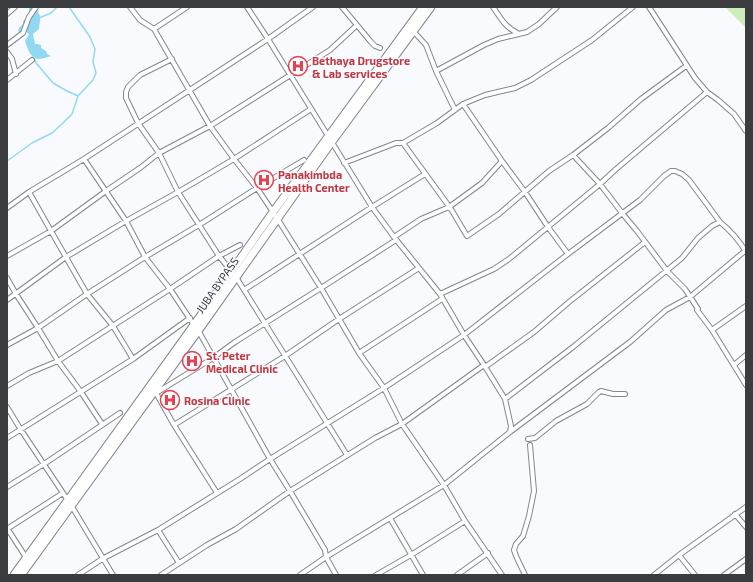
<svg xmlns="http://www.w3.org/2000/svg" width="753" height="582" viewBox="0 0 753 582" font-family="'Exo 2',sans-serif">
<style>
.green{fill:#cbeebb}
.water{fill:#91d9f3}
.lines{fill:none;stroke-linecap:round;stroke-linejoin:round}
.stream{stroke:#91d9f3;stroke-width:1.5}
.street-casing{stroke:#83868e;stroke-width:6}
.primary-casing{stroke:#83868e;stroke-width:9}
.street{stroke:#fff;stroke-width:4}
.primary{stroke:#fff;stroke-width:7}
.labels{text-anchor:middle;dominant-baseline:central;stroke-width:3;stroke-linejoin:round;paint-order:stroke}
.health-label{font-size:11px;font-weight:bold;fill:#be3a42;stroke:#f9fafe;text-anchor:start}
.street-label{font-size:11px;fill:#3a3c3f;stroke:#f9fafe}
</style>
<rect width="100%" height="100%" fill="#f9fafe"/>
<path class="green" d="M725,7h21v21z"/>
<path class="water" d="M29,7h10c-3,7 2,6 1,12 0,4 -1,6 -1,10l-6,5 2,10h3l3,1v3l5,3 1,3 4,2c-4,1 -9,3 -13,3 -8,-1 -11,-12 -13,-18l4,-7 -3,-2 -6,2 -2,-3 1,-3 4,-4v-3l6,-6z"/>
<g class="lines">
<path class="stream" d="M39,18l12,-5 6,-6
M34,58l2,5 17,20 14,8 11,5
M7,161l25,-18 20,-10 10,-9 10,-10 6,-18 15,-16 3,-7 -3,-11 2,-13 -5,-12 -21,-30"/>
<g class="street-casing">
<path id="street" d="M130,7l10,13 14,9 56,97 24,33 23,29 20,30 44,70 38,65 25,35 18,36 42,61 21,36 37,54
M247,7l21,32 104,168 22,30 46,57 24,41 20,30 21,34 6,27 -1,6 -66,53 -118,72 -26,18
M342,7l29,35 4,4 5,2
M493,7c9,13 12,20 26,27
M649,7l46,71 12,14 11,8 16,14 12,17
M7,14l8,-7
M154,29l33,-22
M414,32l12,13 10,26 19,39
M7,45l16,-12 6,-16 7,-10
M7,52l5,7 4,15
M172,59l-32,16 -12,12 -2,5v6l12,25 21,30 19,39 41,64 13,16
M436,71l48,-26 14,-6 29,-7 12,-8 18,-17
M7,80l25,-20
M463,104l39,57 23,31 23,35 20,27
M403,143l48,66 16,27 32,-22 50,-43 24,-16 35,-27 33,-29 45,-33
M573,155l27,29 22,29 15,18 30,40 18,18 13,20 -1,1 15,20 34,55
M84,159l42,62 19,36 25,32 24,36
M344,163l52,-20h7l34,-20 26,-19 22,-9 30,-7 16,-8 61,-40 41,-33
M29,192l22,39 36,63 26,32 20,33
M7,208l22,-16 55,-33 184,-120 45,-32
M394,237l27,-18 28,-12 33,-24 20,-22
M7,256l44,-25 55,-40 34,-23 19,-15 51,-27 120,-76 27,-25
M236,277l111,178
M7,278l9,16 22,34 20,33 23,31 21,32
M244,290l128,-83 53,-33
M440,294l54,-25 15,-10 91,-75 15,-14 92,-78
M7,300l59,-43 60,-36 52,-29 56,-33 77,-50
M198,330l72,129 20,32 35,59 1,7 10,18
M712,330l34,-24
M7,345l31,-17 49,-34 58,-37 54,-32 58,-37 47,-28
M359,353l83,-54
M734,365l12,-10
M485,367l49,-35 35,-30 76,-60
M7,386l22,-13 29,-12 112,-72 49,-33 21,-11
M154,392l2,1 18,32 43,68
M156,393l57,-35 22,-16 86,-54 75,-48
M505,399l68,-52 109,-89 16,-20 14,-12 8,-4c11,9 19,18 26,30
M7,407l14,23 50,75 42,70
M174,425l111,-69 54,-37 80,-51
M510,432l120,-90 36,-32 24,-13 56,-47
M7,438l126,-79 57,-41
M528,439l7,-1 21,-17 31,-17 12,-12 2,-1 12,3h12
M7,487l37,-23 76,-51
M735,514l11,13
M390,518l33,57
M7,528l20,31
M7,529l56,-36
M158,530l21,33
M679,555l16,20
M78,575l24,-16 56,-29 82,-51 30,-20 114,-71 80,-53 104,-81 72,-54 24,-24 7,-5h4l7,3 7,6 31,42
M161,575l46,-30 29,-16 54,-38 85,-53 27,-14 82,-59
M376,575l35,-20 54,-34
M457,575l31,-22
M525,575l-9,-19 -2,-6 2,-6 7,-8 6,-20 5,-25 -4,-46
M654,575l25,-20 67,-48
M724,575l22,-16"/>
</g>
<g class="primary-casing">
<path id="primary" d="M14,575l180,-250 79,-113 150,-205
M21,575l177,-244 133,-188 100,-136"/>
</g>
<use href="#street" class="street"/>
<use href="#primary" class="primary"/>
</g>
<defs>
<g id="hospital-ring" transform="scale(1)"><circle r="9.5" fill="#f9fafe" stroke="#e0444e" stroke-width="1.5"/><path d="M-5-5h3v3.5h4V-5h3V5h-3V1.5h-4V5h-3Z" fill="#e0444e"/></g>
</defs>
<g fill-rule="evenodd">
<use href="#hospital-ring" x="298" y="66"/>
<use href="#hospital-ring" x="264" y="180"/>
<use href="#hospital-ring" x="192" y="361"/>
<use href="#hospital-ring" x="170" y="400"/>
</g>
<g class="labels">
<g class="health-label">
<text x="312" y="60">Bethaya Drugstore<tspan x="312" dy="13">&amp; Lab services</tspan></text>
<text x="278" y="174">Panakimbda<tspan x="278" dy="13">Health Center</tspan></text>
<text x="206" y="355">St. Peter<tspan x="206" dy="13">Medical Clinic</tspan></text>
<text x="184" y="400">Rosina Clinic</text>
</g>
<g class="street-label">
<text transform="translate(217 285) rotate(-55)">JUBA BYPASS</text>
</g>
</g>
<rect width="753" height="582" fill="none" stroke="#3a3c3f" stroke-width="16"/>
</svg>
